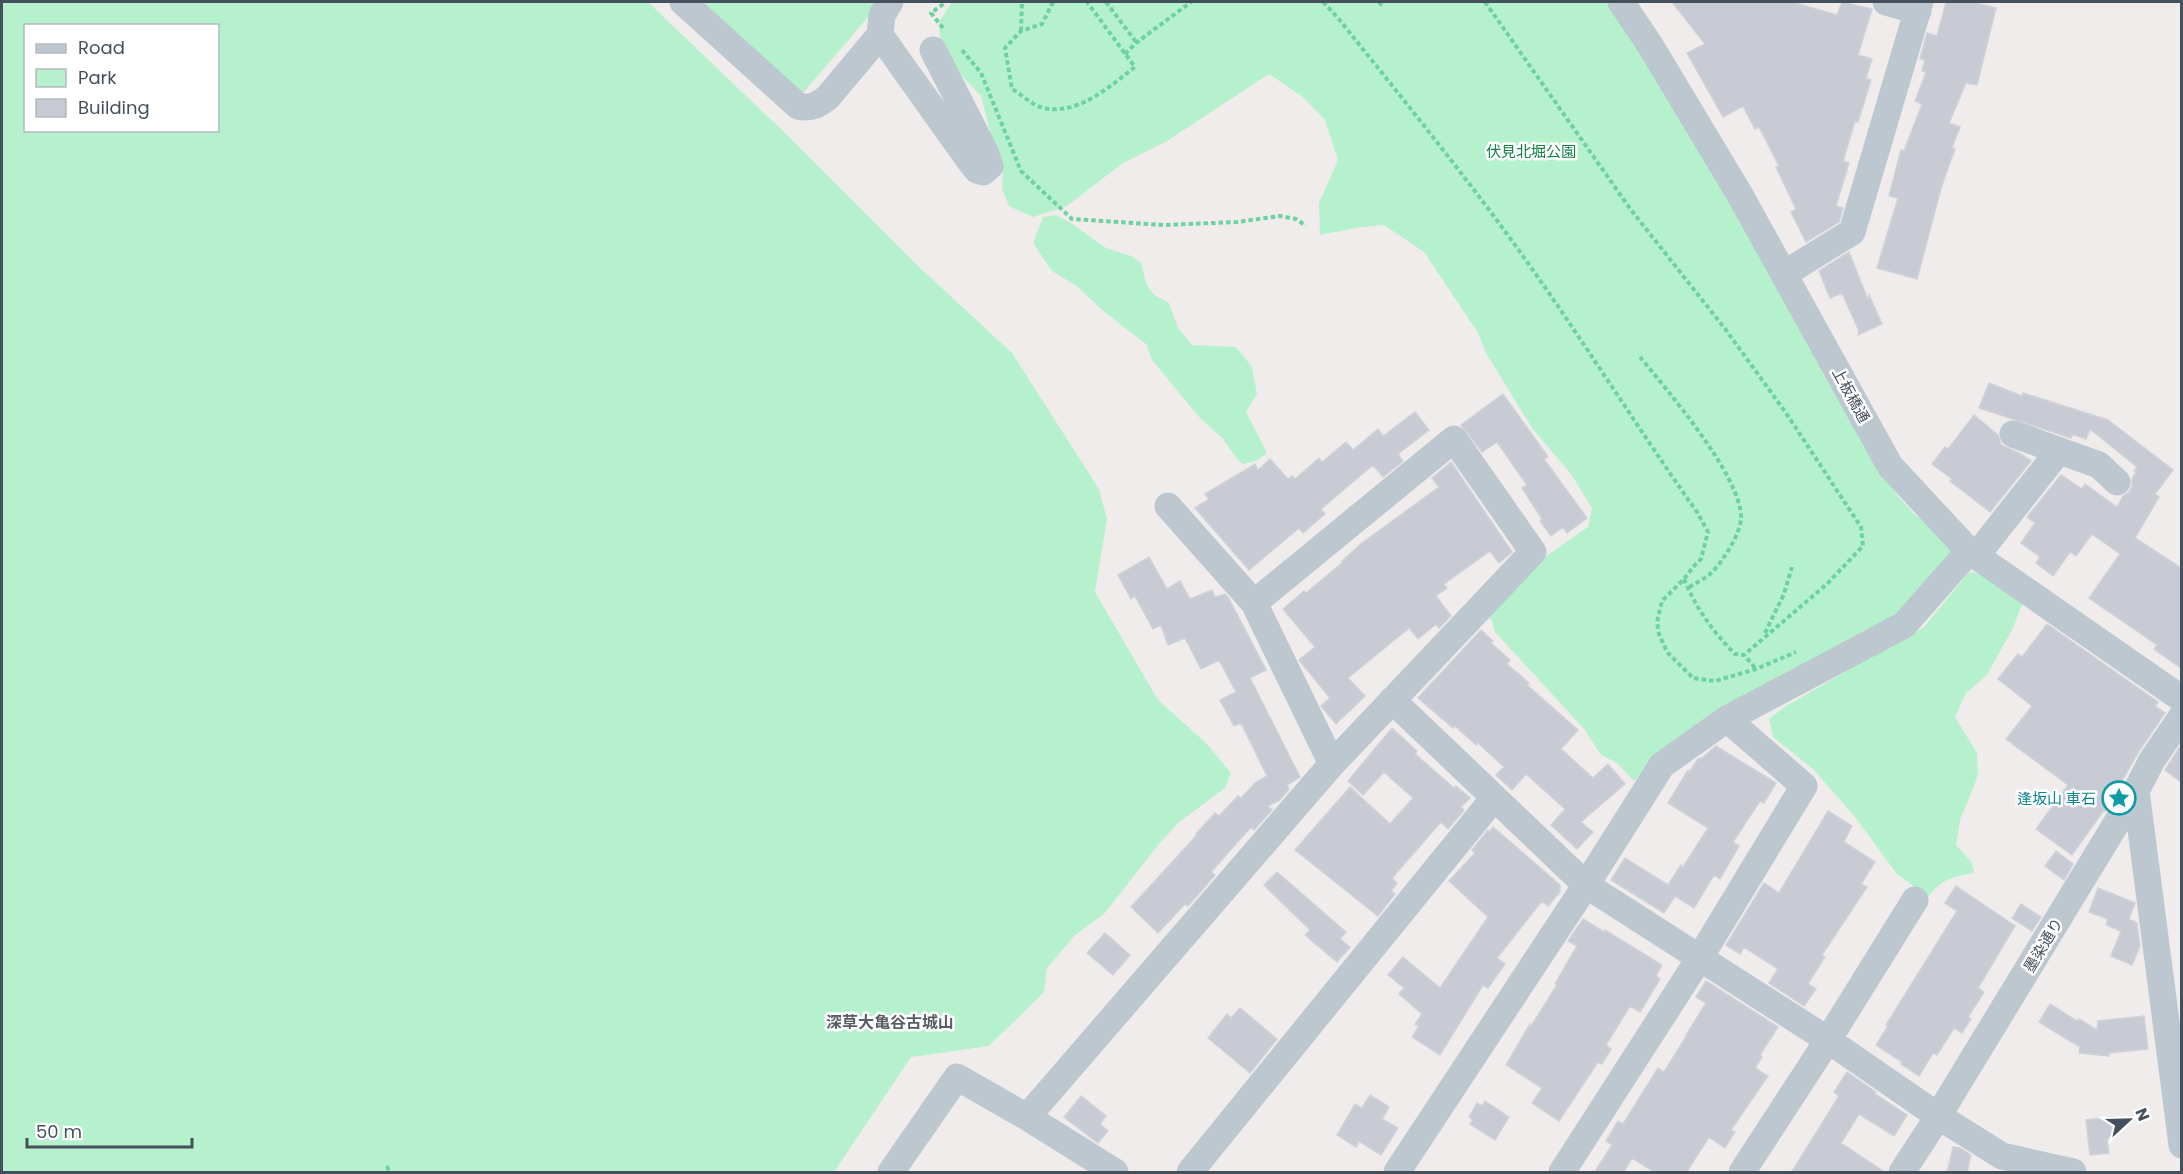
<svg xmlns="http://www.w3.org/2000/svg" width="2183" height="1174" viewBox="0 0 2183 1174" font-family="Poppins,'Noto Sans JP',sans-serif">
<style>
.green{fill:#b6f1cd;fill-rule:evenodd}
.building{fill:#c8cbd3;stroke:#d0d2d9;stroke-width:1.5}
.lines{fill:none;stroke-linecap:round;stroke-linejoin:round}
.path{stroke:#6cd29f;stroke-width:4;stroke-dasharray:4.5 3;stroke-linecap:butt}
.minor{stroke:#bcc7d0;stroke-width:27}
.labels{text-anchor:middle;dominant-baseline:central;stroke-width:5;stroke-linejoin:round;paint-order:stroke}
.park-label{font-size:15px;fill:#108148;stroke:#fff}
.street-label{font-size:15px;fill:#44505b;stroke:#fff}
.culture-label{font-size:15px;fill:#0d838f;stroke:#fff;text-anchor:end}
.neighbourhood-label{font-size:16px;font-weight:bold;fill:#595d62;stroke:#fff}
</style>
<rect width="100%" height="100%" fill="#f0ecec"/>
<path class="green" d="M2,2h646l138,132 131,131 95,88 87,136 8,30 -12,73 63,108 48,43 25,30 -6,15 -47,35 -19,21 -55,70 -29,21 -28,33 -3,24 -55,54 -78,11 -77,115h-832zM26,26h192v104h-192z
M686,2h195l-84,98z
M952,2h656c99,147 180,306 266,462l23,31 18,20 14,9 13,18 10,9 -52,66 -238,137 -28,27 -17,-18 -16,-8 -16,-25 -90,-98 -3,-11 -7,-8 57,-54 46,-32 4,-19 -21,-34 -39,-46 -46,-75 -8,-20 -54,-81 -40,-27 -28,3 -36,7 -1,-32 19,-43 -13,-40 -22,-23 -34,-23 -102,67 -44,22 -56,43 -34,11 -24,-11 -7,-17 1,-22 -12,-32 -10,-39 -40,-42 -2,-32z
M1056,215l15,8 35,25 25,8 10,7 6,22 7,10 15,8 9,25 14,17 44,2 16,20 5,27 -11,18 21,41 -11,8 -13,3 -6,-5 -14,-20 -23,-21 -48,-58 -6,-16 -43,-33 -25,-24 -26,-16 -19,-28 10,-26z
M1969,572c23,2 39,15 53,33l-9,23 -26,47 -21,18 -11,24 22,36 1,23 -18,44 -4,25 16,18 2,10c-22,4 -32,6 -46,24l-31,-23 -42,-57 -42,-48 -40,-32 -4,-18 17,-13 138,-79z"/>
<path class="building" d="M1672,2h120l45,13 5,-13 30,7 -14,46 14,4 -6,19 5,2 -13,42 -3,-1 -12,40 6,2 -13,43 7,2 -4,14 -33,20 -15,-30 5,-3 -20,-42 3,-1 -20,-39 -4,2 -12,-23 -20,11 -36,-64 18,-9z
M1946,2h26l24,6 -19,77 -11,-2 -17,40 11,4 -8,21 3,1 -13,36 -25,94 -40,-11 21,-70 -9,-2 12,-46 3,1 18,-47 -7,-3 11,-29 -4,-1 3,-11 -5,-1 7,-26 10,3z
M1849,252l19,48 1,-5 13,29 -24,11 1,-4 -17,-38 -12,5 -11,-27z
M1989,383l33,13 1,-3 85,27 65,50 -18,24 4,3 -24,41 46,30v100l-27,-19 3,-4 -68,-47 31,-44 -28,-20 -16,22 -6,-4 -17,24 -17,-13 4,-6 -19,-14 14,-20 -8,-6 34,-42 21,14 3,-5 32,23 6,-11 6,-4 3,-6v-7l4,-7 -2,-1 3,-4 -47,-38 -4,10 -14,-5 -1,4 -92,-30z
M1503,394l45,63 -4,2 43,59 -20,15 -4,-6 -12,9 -11,-15 2,-2 -20,-31 5,-3 -30,-43 -15,10 -21,-27z
M1415,412l14,18 -31,24 5,7 -20,16 -10,-12 -52,44 4,5 -22,19 -4,-5 -50,42 -54,-62 14,-9 -4,-5 50,-30 3,6 12,-11 18,20 4,-3 3,3 24,-21 3,4 24,-20 7,8 25,-21 5,7z
M1974,415l24,20 3,10 20,9 10,7 -41,51 -40,-31 2,-2 -20,-15 13,-17 3,2z
M1451,462l61,90 -13,11 -9,-12 -46,33 3,4 -11,8 15,20 -12,12 -3,-4 -18,15 -9,-11 -61,50 17,18 -29,28 -15,-18 9,-8 -31,-38 16,-13 -32,-38 21,-18 2,2 37,-31 -1,-1 20,-18 77,-56 -7,-9z
M1149,557l18,32 13,-8 10,18 22,-9 3,7 10,-3 3,3 38,73 -16,8 50,99 -13,8 2,4 -9,11 -12,6 4,4 -18,20 -3,-3 -40,45 4,3 -27,31 -3,-2 -27,29 -27,-26 66,-72 -1,-1 19,-21 4,3 19,-20 3,2 15,-16 11,-6 -26,-53 -7,3 -14,-26 16,-8 -17,-32 -18,9 -16,-31 -17,7 -7,-20 -8,4 -18,-33 -4,3 -13,-24z
M2047,624l111,78 -3,4 10,7 -26,38 -34,60 -1,-1 -32,45 -36,-26 32,-44 -62,-46 26,-33 -34,-27 20,-25 4,3z
M1481,630l12,11 -2,2 19,17 -3,4 22,19 -2,2 51,45 -17,19 32,29 15,-14 17,20 -44,38 12,10 -16,17 -26,-24 14,-16 -39,-35 -14,16 -16,-15 8,-8 -26,-24 -2,2 -21,-19 -2,2 -35,-30z
M1392,728l25,23 -2,3 39,34 2,-2 14,12 -9,9 3,3 -16,19 -7,-7 -49,56 5,5 -6,8 4,3 -17,22 -83,-66 55,-63 40,37 23,-26 -29,-26 -21,23 -15,-14z
M2181,745v37l-16,-12z
M1716,746l60,37 -12,20 -4,-2 -27,41 6,4 -19,33 -6,-4 -20,33 -19,-12 -11,17 -53,-33 14,-22 43,27 13,-20 2,2 25,-39 -40,-25 20,-33 2,1 8,-12 4,-1z
M1828,811l24,15 -8,16 31,20 -14,22 6,3 -45,68 3,2 -17,27 8,5 -12,17 -35,-23 9,-14 -34,-22 -4,7 -14,-9 38,-62 15,10z
M1493,827l67,58v7l-12,14 -6,-5 -45,57 8,6 -17,24 -5,-3 -43,70 -28,-18 7,-11 -4,-2 7,-10 -23,-20 5,-6 -16,-13 15,-18 37,31 48,-71 -39,-36 26,-28 -3,-3 16,-20 1,2z
M2056,851l17,13 -9,16 -19,-14z
M1277,872l69,60 -6,7 10,8 -13,15 -32,-27 5,-5 -46,-45z
M1956,886l59,40 -37,62 6,4 -16,25 3,2 -9,14 -8,-5 -17,27 -4,-2 -14,23 -18,-12 1,-2 -26,-17 12,-19 -2,-1 71,-114 -12,-8z
M2098,888l37,15 -6,16 8,4 3,23 -8,19 -21,-9 10,-25 -15,-6 2,-6 -19,-7z
M2021,904l20,13 -9,14 -20,-13z
M1583,919l21,13 1,-2 57,35 -6,11 4,3 -20,33 -10,-6 -24,39 5,4 -9,15 -4,-2 -39,59 -27,-18 10,-15 -36,-23 24,-41 1,2 26,-41 -2,-1 22,-38 -9,-5z
M1105,933l25,22 -17,20 -26,-22z
M1706,981l72,46 -18,28 2,2 -7,11 13,8 -37,54 4,2 -10,16 -16,-11 -23,36h-30l-24,-15 -9,15h-29l18,-28 -6,-4 12,-20 5,3 35,-56 6,4 23,-37h-1l20,-32 -10,-6z
M2050,1004l27,17 2,-2 18,11 1,-9 46,-5 4,33 -39,4v3l-30,-3 1,-6 -41,-25z
M1240,1008l37,31 -27,34 -42,-35 19,-24 4,4z
M1847,1072l29,20 -1,2 32,21 -13,21 -35,-22 -18,29 45,30h-95l48,-77 -5,-4z
M1370,1095l19,12 -7,12 16,9 -17,27 -22,-14 -3,6 -19,-12 18,-31 7,4z
M1081,1096l25,20 -6,8 8,7 -10,12 -34,-26z
M1485,1101l24,16 -14,23 -25,-16 3,-4 -4,-3 8,-14 5,3z
M2111,1117l3,21 -7,1 2,14 -19,2 -4,-35z
M1953,1147l7,1 11,7 -4,18h-20z"/>
<g class="lines">
<path class="path" d="M1053,2l-11,22 -21,7 -16,17 7,41c9,5 19,15 28,18 36,11 70,-21 95,-40l-48,-65
M1106,2l30,40
M1323,2l15,16c56,70 113,140 166,212 68,92 127,189 193,282l11,20 -7,27 -8,8 -9,12 -22,22 -5,21 2,12 8,18 26,26 22,3 41,-12 40,-17
M1379,2l4,5
M1485,2l146,208 95,120 60,83 75,114 2,19 -36,38 -83,71
M943,28l-12,-15 15,-11
M1021,31l1,-29
M962,50l19,23 40,98 51,48 92,6 73,-3 43,-6 16,3 10,7
M1125,54l11,-11 55,-41
M1640,357c27,33 102,120 101,161 0,15 -19,45 -30,55 -6,6 -16,10 -23,15
M1684,579c12,29 29,53 51,75l9,1 12,14
M1765,633l19,-39 8,-27
M387,1166l2,6"/>
<path class="minor" d="M683,2l115,104c13,3 20,-1 30,-9l52,-62 2,-20 8,-13
M1621,2l29,43 90,150 150,271 79,85 213,148
M1886,2l32,9
M880,35l89,125 8,10 6,2 7,-6 -4,-12 -53,-104
M1784,274l68,-42 68,-230
M2013,434l86,31 18,17
M1168,506l86,97 78,161
M1976,556l82,-104
M1392,700l194,185 242,155 110,76 64,40 71,16
M2136,791l46,354
M1027,1117l305,-353 201,-212 -79,-113 -200,164
M891,1172l66,-95 70,40 88,55
M1190,1172l304,-374
M1397,1172l189,-287 76,-120 65,-46 177,-94 65,-74
M1562,1172l137,-213 105,-173 -77,-67
M1742,1172l86,-132 87,-140
M1902,1172l30,-46 204,-335 16,-31 30,-44"/>
</g>
<defs>
<g id="sight-ring" transform="scale(1.725)"><circle r="9.5" fill="#fff" stroke="#0f9aa8" stroke-width="1.5"/><path d="M0-6L1.8-2.2L6-1.7L2.9 1.2L3.7 5.4L0 3.3L-3.7 5.4L-2.9 1.2L-6-1.7L-1.8-2.2Z" fill="#0f9aa8"/></g>
</defs>
<g fill-rule="evenodd">
<use href="#sight-ring" x="2119" y="798"/>
</g>
<g class="labels">
<g class="park-label">
<text x="1531" y="151">伏見北堀公園</text>
</g>
<g class="street-label">
<text transform="translate(1851 395) rotate(61)">上板橋通</text>
<text transform="translate(2043 945) rotate(-59)">墨染通り</text>
</g>
<g class="culture-label">
<text x="2096" y="798">逢坂山 車石</text>
</g>
<g class="neighbourhood-label">
<text x="890" y="1022">深草大亀谷古城山</text>
</g>
</g>
<rect width="2183" height="1174" fill="none" stroke="#44505b" stroke-width="6"/>
<rect x="24" y="24" width="195" height="108" fill="#ffffff" stroke="#b4b9bd" stroke-width="1.5"/>
<rect x="36" y="44" width="30" height="9" fill="#bcc7d0" stroke="#b4b9bd" stroke-width="1.5"/>
<text x="78" y="54" font-size="18" fill="#44505b">Road</text>
<rect x="36" y="69" width="30" height="18" fill="#b6f1cd" stroke="#b4b9bd" stroke-width="1.5"/>
<text x="78" y="84" font-size="18" fill="#44505b">Park</text>
<rect x="36" y="99" width="30" height="18" fill="#c8cbd3" stroke="#b4b9bd" stroke-width="1.5"/>
<text x="78" y="114" font-size="18" fill="#44505b">Building</text>
<g transform="translate(2129 1120) rotate(68)" stroke="#ffffff" stroke-width="4.5" paint-order="stroke">
<path d="M0-4.5L10 22L0 15L-10 22Z" fill="#44505b"/>
<text y="-9" font-size="16" font-weight="bold" text-anchor="middle" fill="#44505b">N</text>
</g>
<path d="M27 1138v9h165v-9" fill="none" stroke="#44505b" stroke-width="3"/>
<text x="36" y="1138" font-size="18" fill="#44505b" stroke="#ffffff" stroke-width="4.5" paint-order="stroke">50 m</text>
</svg>
